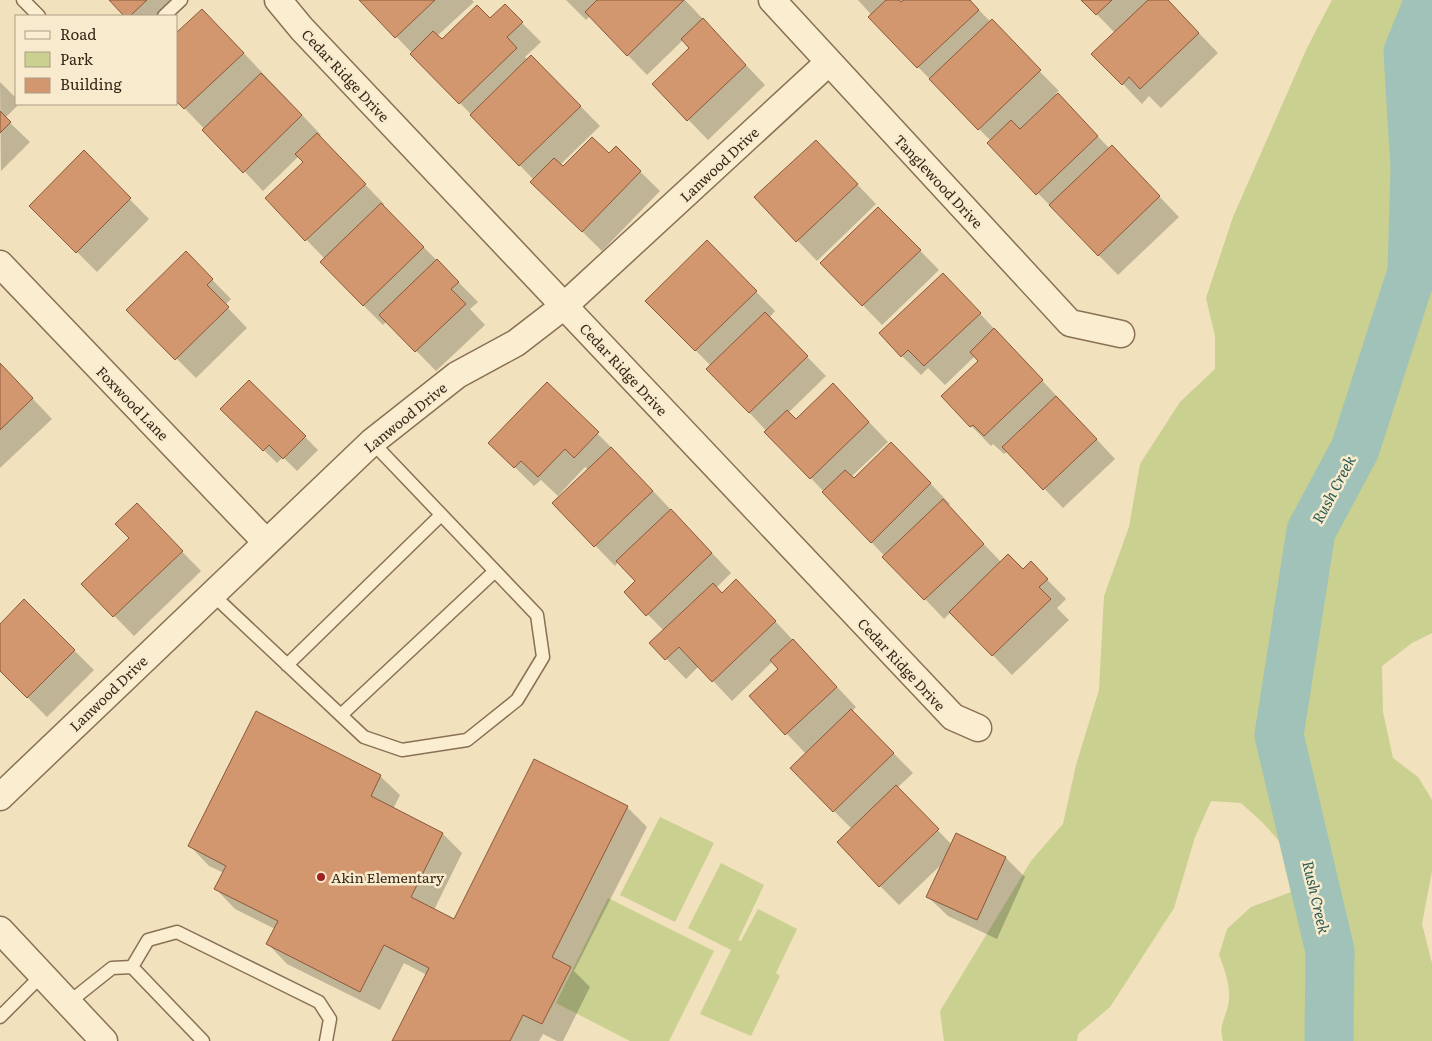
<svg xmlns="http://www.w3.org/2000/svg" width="1432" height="1041" viewBox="0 0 1432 1041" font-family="Literata,serif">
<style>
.green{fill:#c9d090}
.shadow{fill:#0003}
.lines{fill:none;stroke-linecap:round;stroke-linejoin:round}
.river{stroke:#a1c2b8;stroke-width:49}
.building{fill:#d2976f;stroke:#8b5839}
.lane-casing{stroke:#8a7054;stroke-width:15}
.street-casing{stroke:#8a7054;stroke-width:29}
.lane{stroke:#fbeed0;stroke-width:12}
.street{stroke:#fbeed0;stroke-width:26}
.poi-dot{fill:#9e2022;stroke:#f8ebcd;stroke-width:2}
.labels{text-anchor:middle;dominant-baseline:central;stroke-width:5;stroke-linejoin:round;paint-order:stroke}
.street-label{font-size:14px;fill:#38281b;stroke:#f8ebcd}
.poi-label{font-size:14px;fill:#38281b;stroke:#f8ebcd;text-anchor:start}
.water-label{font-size:15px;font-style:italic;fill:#285955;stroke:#f8ebcd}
</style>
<rect width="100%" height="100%" fill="#f1e1bc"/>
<path class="green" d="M1332,0h100v633l-20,10 -30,23 1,46 10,46 25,19 14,23v71l-10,53 10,39v78h-209c-4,-17 1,-19 5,-35 4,-17 -3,-36 -9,-51l8,-26 24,-22 40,-15 -2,-40 -27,-30 -21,-19 -30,-2 -16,36 -21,71 -64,99 -32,27 -1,7h-133l-4,-30 91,-150 32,-37 13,-59 23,-75 5,-94 25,-69 11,-63 40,-62 35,-33v-33l-9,-38 27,-81 74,-169z
M660,817l54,26 -39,79 -55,-27z
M721,863l43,22 -26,55 3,1 17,-32 39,20 -21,44 4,3 -29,60 -51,-22 31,-64 -43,-22z
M608,898l106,53 -45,90h-39l-74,-38z"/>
<path class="shadow" d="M110,0h77l-17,16h-44z
M361,0h111l2,2 -37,34 5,5 48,-21 15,-14 36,36 -16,15 3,3 3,-4 69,70 -40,39 3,3 46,-13 7,-7 44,43 -58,60 -50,-49 -18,-22z
M566,0h119l80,85 -57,55 -54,-56 37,-36 -8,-8 -36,35 -57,-59 -4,4z
M858,0h111l90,91 -3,2 54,56 21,18 48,50 -61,58 -129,-132 2,-2 -73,-74z
M1083,0h84l51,53 -57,55 -12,-12 -7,8 -19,-20 -8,-51z
M222,30l99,105 -2,2 65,67 -1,2 95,96 -8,7 15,16 -49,46 -49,-50 -4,4 -19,-19 -42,-44 3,-3 -59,-61 39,-36 -6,-6 -36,35 -87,-92z
M0,82l16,16v6h3l-14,14 25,24 -29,29z
M835,161l41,43 -59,57 -61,-64z
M103,172l46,47 -52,53 -66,-66z
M898,228l41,42 -57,55 -60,-62z
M186,253l45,46 -6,6 22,23 -51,50 -68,-68z
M727,262l48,49 -6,7 57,58 -38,37 8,7 56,-16 36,38 -37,35 3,3 57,-17 39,41 -3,2 55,57 21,8 8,-8 35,36 -9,9 12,12 -57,55 -61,-63 -7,7 -19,-20 -217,-230 3,-3 -64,-65z
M962,294l153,165 -52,49 -55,-57 -4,3 -11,-10 -2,2 -49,-50 38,-35 -5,-5 -30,29 -17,-17 -7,7 -19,-19z
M0,364l52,55 -52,49z
M249,381l69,69 -21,21 -14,-14 -6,6 -55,-54z
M547,384l70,69 114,120 -15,15 7,6 33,7 100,106 -4,4 61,62 -16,15 55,57 4,-10 50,23 19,19 -28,62 -49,-23 -20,-19 15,-34 -44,42 -19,-19 -28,-57 -18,-18 -28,-57 -55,-58 29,-27 -7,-8 -41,40 -33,-35 -13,13 -35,-36 13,-12 -38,-39 11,-11 -19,-19 -3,4 -61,-63 34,-33 -3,-3 -27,29 -17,-16 -7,6 -44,-43z
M156,525l45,46 -67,65 -51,-52z
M24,601l70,69 -47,47 -47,-47v-45z
M380,776l20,19 -7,14 50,25 19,19 -28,57 20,10 173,-113 20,20 -73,144 16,16 -27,54h-6l-14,-7 -4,7h-145l33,-66 -23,-12 -24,47 -93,-46 -19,-20 7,-15 -40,-20 -19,-20 8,-16 -15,-7 -19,-20z"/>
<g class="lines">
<path class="river" d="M1329,1041l1,-90 -51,-216 32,-204 44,-82 57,-177 3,-104 -7,-116 18,-44 6,-3"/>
</g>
<path class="building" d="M109,0h38l-17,16h-6z
M359,0h76l-40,38z
M597,0h87l-57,56 -42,-44z
M886,0h13l2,2 3,-2h66l9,10 -62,58 -49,-51z
M1081,0h31l-16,15z
M1148,0h20l31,33 -59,56 -11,-12 -7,8 -31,-31z
M505,4l18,18 -16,15 10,11 -58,56 -49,-50 23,-23 9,8 35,-34 13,13z
M202,9l42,44 -60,56 -8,-8v-68z
M703,18l43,47 -59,56 -35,-37 37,-36 -8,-9z
M992,19l49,51 -63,60 -49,-51z
M531,55l50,51 -62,60 -49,-51z
M261,73l41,42 -59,58 -41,-43z
M1058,93l40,43 -62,59 -49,-52 24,-23 9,9z
M0,111l11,11 -11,11z
M317,133l49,51 -61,57 -40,-43 38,-36 -8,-8z
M592,137l17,16 7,-7 25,25 -59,61 -52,-50 24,-24 9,8z
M816,140l42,44 -62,58 -42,-45z
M1112,145l48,51 -62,60 -49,-51z
M84,150l47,48 -55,55 -47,-47z
M381,203l43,44 -61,59 -43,-44z
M878,207l43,43 -59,56 -42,-43z
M707,240l50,51 -62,60 -50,-50z
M186,251l27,28 -6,6 22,22 -54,53 -49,-50z
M437,259l22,23 -8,7 15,15 -51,48 -36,-37z
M943,273l38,40 -57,53 -16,-16 -7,7 -22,-24z
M765,312l43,44 -59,57 -43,-44z
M994,328l49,52 -59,56 -11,-11 -3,2 -29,-31 37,-35 -8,-9z
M0,363l33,35 -33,32z
M249,380l57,56 -23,23 -14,-14 -6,6 -43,-42z
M547,382l52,50 -25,26 -9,-9 -27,28 -17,-16 -7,7 -26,-25z
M833,383l36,39 -59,57 -46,-47 23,-22 9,9z
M1056,396l41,43 -54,51 -41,-43z
M891,442l40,41 -60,60 -49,-51 23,-22 9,8z
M611,447l42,44 -59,56 -42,-44z
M943,499l41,45 -60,56 -42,-43z
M137,503l46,48 -70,66 -32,-33 48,-46 -14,-14z
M671,509l41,44 -66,63 -22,-24 11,-11 -19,-20z
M1008,554l15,15 8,-8 17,18 -9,8 12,12 -59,57 -43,-44z
M736,579l40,42 -64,61 -33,-35 -14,13 -16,-17 64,-60 9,10z
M24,599l51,51 -48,48 -27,-27v-47z
M793,639l44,48 -52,48 -36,-39 29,-27 -8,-9z
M851,709l43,44 -61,59 -43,-44z
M256,711l125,64 -10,21 72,37 -32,64 43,22 80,-160 94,47 -76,151 19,10 -29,57 -19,-9 -13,26h-118l37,-73 -45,-23 -24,47 -94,-48 12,-23 -64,-32 12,-23 -38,-20z
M896,785l43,44 -60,58 -42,-45z
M956,833l50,24 -29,63 -51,-23z"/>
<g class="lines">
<g class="lane-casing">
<path id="lane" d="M23,0l16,16
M164,16l17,-16
M212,594l152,143 38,13 65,-10 50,-40 26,-43 -6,-42 -165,-173
M287,665l154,-150
M341,715l154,-144
M132,967l16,-27 29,-8 142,70 11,17 -4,22
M68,1003l44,-35 20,-1 71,74
M0,1017l42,-42"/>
</g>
<g class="street-casing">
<path id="street" d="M278,0l24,29 651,688 25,11
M772,0l298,323 51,11
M0,264l266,278
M0,797l372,-355 85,-67 59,-32 48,-37 265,-244
M0,930l104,111"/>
</g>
<use href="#lane" class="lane"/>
<use href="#street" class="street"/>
</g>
<circle class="poi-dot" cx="321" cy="877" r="5"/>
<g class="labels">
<g class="street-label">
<text transform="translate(346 75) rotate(47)">Cedar Ridge Drive</text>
<text transform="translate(719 164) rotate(-43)">Lanwood Drive</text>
<text transform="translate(939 181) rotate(47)">Tanglewood Drive</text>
<text transform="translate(624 369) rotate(47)">Cedar Ridge Drive</text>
<text transform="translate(133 403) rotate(46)">Foxwood Lane</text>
<text transform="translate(405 417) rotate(-39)">Lanwood Drive</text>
<text transform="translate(902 664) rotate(47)">Cedar Ridge Drive</text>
<text transform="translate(108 693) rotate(-44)">Lanwood Drive</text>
</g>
<g class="poi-label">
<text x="331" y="877">Akin Elementary</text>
</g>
<g class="water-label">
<text transform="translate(1333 489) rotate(-62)">Rush Creek</text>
<text transform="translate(1317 897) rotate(77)">Rush Creek</text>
</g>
</g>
<rect x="15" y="15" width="162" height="90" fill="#f8ebcd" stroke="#ab9d86"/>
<rect x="25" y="31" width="25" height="8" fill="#fbeed0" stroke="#ab9d86"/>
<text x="60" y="40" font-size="15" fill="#38281b">Road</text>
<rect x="25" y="52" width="25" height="15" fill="#c9d090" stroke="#ab9d86"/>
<text x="60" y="65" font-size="15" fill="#38281b">Park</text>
<rect x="25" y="78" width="25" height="15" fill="#d2976f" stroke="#ab9d86"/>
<text x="60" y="90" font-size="15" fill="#38281b">Building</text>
</svg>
